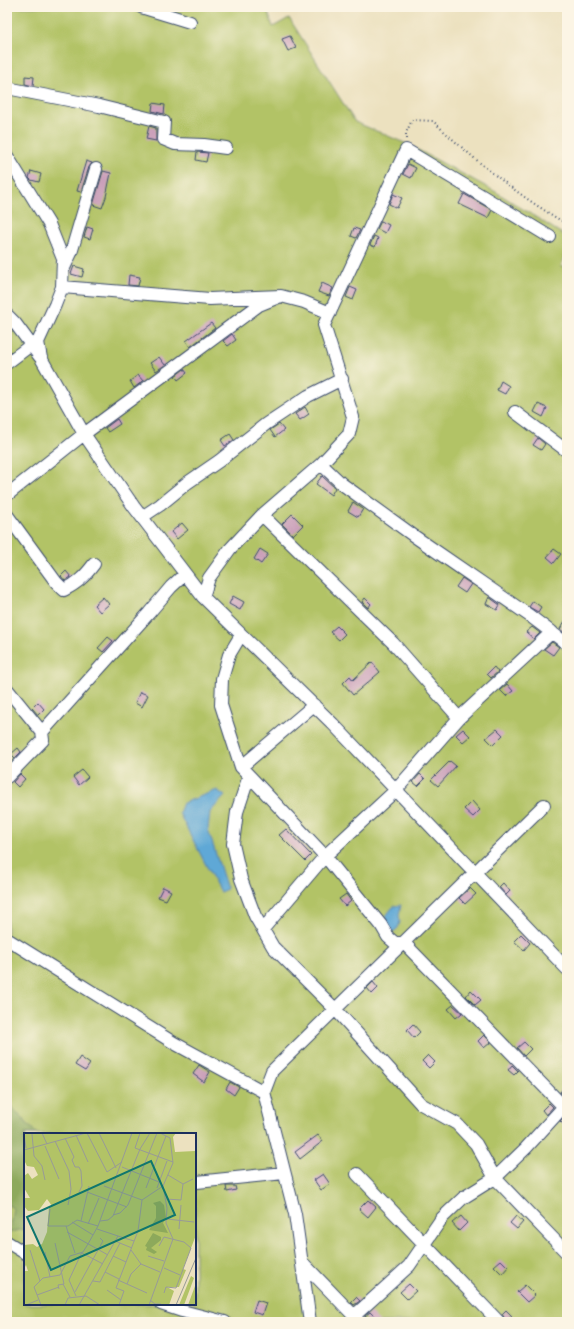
<svg xmlns="http://www.w3.org/2000/svg" width="574" height="1329" viewBox="0 0 574 1329" font-family="Pangolin,sans-serif">
<style>
.green{fill:#b2c366;stroke:#667962;fill-rule:evenodd}
.forest{fill:#8da95b;stroke:#546c5c}
.water{fill:#5ea8d6;stroke:#3c6c9a}
.building{fill:#caa0ba}
.lines{fill:none;stroke-linecap:round;stroke-linejoin:round}
.minor-casing{stroke:#3a4a6d;stroke-width:14}
.path{stroke:#3a4a6d;stroke-width:2;stroke-dasharray:1 3;stroke-linecap:butt}
.minor{stroke:#fff;stroke-width:12}
.inset-road{fill:none;stroke:#989a98;stroke-width:1}
.view{fill:#0f766e;fill-opacity:0.15;stroke:#0f766e;stroke-width:2}
.inset-edge{fill:none;stroke:#1b2f5e;stroke-width:2}
</style>
<rect width="100%" height="100%" fill="#fcf5e5"/>
<filter id="ink" filterUnits="userSpaceOnUse"><feTurbulence type="fractalNoise" baseFrequency=".025" numOctaves="2"/><feDisplacementMap in="SourceGraphic" scale="8" xChannelSelector="R" yChannelSelector="G"/><feConvolveMatrix kernelMatrix="1 2 1 2 8 2 1 2 1" color-interpolation-filters="sRGB"/></filter>
<filter id="wash" filterUnits="userSpaceOnUse"><feTurbulence type="fractalNoise" baseFrequency=".012" numOctaves="4" result="noise"/><feDisplacementMap in="SourceGraphic" scale="16" xChannelSelector="R" yChannelSelector="G"/><feGaussianBlur stdDeviation="0.9" result="paint"/><feColorMatrix in="noise" values="0 0 0 0 0 0 0 0 0 0 0 0 0 0 0 0 0 1.4 0 .05"/><feComposite in="paint" operator="in"/></filter>
<g filter="url(#wash)">
<rect width="100%" height="100%" fill="#ece1bf"/>
<path class="green" d="M7,7h259l7,20 16,-9 66,104 52,22 89,48 71,45v12l-6,18 6,-1v1056h-560zM25,1134h170v170h-170z"/>
<path class="forest" d="M7,1102l30,32h-12v95l-15,3 4,-23 -7,-5z"/>
<path class="water" d="M217,790l8,6 -15,16 -2,17 19,60 -7,3 -41,-79 4,-10z
M401,905l-2,10 1,7 -2,6 -5,4 -6,-1c-5,-12 -1,-16 7,-25z"/>
<g id="blocks">
<path class="building" d="M290,36l6,12 -8,3 -6,-12z
M25,76l9,1 -1,9 -8,-2z
M153,103l12,2 -1,9 -12,-3z
M149,126l7,2v13l-10,-2z
M197,152l11,1 -2,9 -10,-2z
M86,161l6,2 -3,4 -8,25 -4,-1z
M408,164l8,4 -5,10 -8,-4z
M31,171l10,3 -2,8 -8,-2 -2,-2z
M103,171l8,2 -5,24 -4,11 -9,-3z
M393,194l9,4 -5,10 -8,-4z
M464,194l28,16 -4,8 -29,-14z
M381,221l8,4 -4,8 -8,-4z
M87,227l6,2 -3,10 -6,-2z
M354,228l6,2 -4,8 -5,-2z
M374,236l4,2 -3,9 -5,-2z
M74,266l10,3 -2,8 -11,-3z
M129,275l11,2 -2,9 -10,-1z
M322,283l11,5 -4,8 -11,-4z
M350,287l7,3 -4,10 -7,-3z
M211,323l4,5 -25,19 -4,-6z
M232,334l4,6 -8,6 -5,-5z
M159,357l6,8 -9,6 -6,-8z
M184,369l3,4 -9,7 -3,-4z
M138,375l5,6 -9,7 -4,-7z
M501,381l8,5 -4,8 -8,-4z
M538,404l9,4 -4,9 -9,-5z
M305,407l4,7 -9,6 -5,-6z
M117,419l3,5 -12,8 -3,-4z
M279,424l5,6 -9,7 -5,-7z
M230,434l4,6 -9,6 -4,-6z
M538,438l7,6 -4,6 -8,-5z
M322,476l13,12 -4,7 -15,-11z
M353,502l10,7 -5,8 -10,-6z
M292,514l11,11 -10,10 -11,-11z
M182,523l6,7 -11,9 -6,-7z
M260,549l8,5 -7,10 -7,-5z
M554,549l7,5 -7,9 -7,-6z
M66,571l5,6 -6,4 -4,-5z
M462,578l9,6 -6,9 -9,-6z
M233,596l11,6 -4,8 -11,-6z
M103,597l6,7 -9,8 -6,-7z
M489,597l11,8 -3,5 -11,-6z
M365,598l6,6 -3,4 -6,-6z
M533,601l8,6 -3,5 -9,-5z
M567,618v17l-7,-6z
M337,626l8,8 -6,6 -9,-8z
M532,627l8,6 -6,6 -8,-7z
M108,637l5,4 -10,11 -5,-4z
M552,642l7,5 -6,8 -9,-6z
M372,662l8,10 -27,23 -10,-12 7,-7 3,4z
M494,667l4,5 -7,6 -4,-4z
M507,684l6,7 -7,5 -6,-6z
M140,692l8,3 -6,12 -7,-4z
M38,702l6,7 -6,6 -6,-7z
M463,729l7,7 -7,6 -7,-7z
M497,729l6,6 -10,10 -7,-7z
M18,748l3,4 -6,6 -4,-4z
M450,761l6,5 -18,20 -7,-6z
M82,770l6,7 -9,8 -6,-8z
M20,774l5,5 -7,8 -5,-5z
M420,774l5,5 -7,7 -5,-4z
M472,801l8,9 -7,7 -9,-8z
M286,829l25,26 -6,6 -26,-26z
M503,883l7,8 -4,4 -7,-8z
M163,887l8,4 -5,9 -8,-3z
M470,888l6,6 -11,10 -6,-6z
M346,894l5,7 -6,5 -6,-7z
M521,934l9,9 -6,7 -10,-9z
M373,982l5,6 -6,6 -5,-6z
M471,990l10,10 -6,5 -9,-9z
M453,1005l9,8 -6,5 -8,-9z
M413,1024l7,8 -6,6 -7,-8z
M484,1035l7,7 -7,6 -6,-7z
M524,1042l7,7 -7,7 -7,-8z
M428,1055l7,7 -6,6 -7,-7z
M80,1057l10,7 -5,7 -10,-6z
M199,1065l11,7 -6,10 -11,-8z
M512,1065l6,6 -4,4 -6,-5z
M230,1082l9,5 -5,8 -8,-6z
M567,1084v12h-3l-4,-4z
M549,1103l4,4 -7,8 -4,-5z
M564,1117h3v11l-7,-7z
M318,1135l5,6 -23,18 -5,-7z
M323,1174l7,10 -9,6 -7,-10z
M226,1186h9l1,4 -9,2z
M368,1200l8,7 -8,10 -9,-8z
M461,1216l6,7 -8,8 -7,-8z
M516,1216l7,6 -6,7 -7,-6z
M501,1260l7,7 -6,7 -8,-8z
M409,1284l7,7 -9,8 -7,-7z
M525,1285l10,10 -8,7 -10,-10z
M356,1297l4,4 -6,4 -3,-3z
M257,1300l9,3 -4,12 -9,-3z
M506,1310l6,6 -6,5 -4,-7z
M370,1312l10,10h-13l-2,-6z"/>
</g>
</g>
<g filter="url(#ink)">
<use href="#blocks" fill-opacity="0" stroke="#3a4a6d" stroke-width="1"/>
<g class="lines">
<g class="minor-casing">
<path id="minor" d="M141,7l49,15
M7,88l92,18 65,16 -1,17 12,5 29,1 22,3
M7,156l42,68 14,35 -1,28 -7,18 -17,37 3,16 43,76 50,73 69,90 130,127 234,245
M63,270l8,-17 25,-84
M62,287l148,12 71,-3 23,6 26,11
M7,315l8,8 25,34
M7,363l24,-18
M515,412l52,39
M321,464l21,20 72,52 116,80 37,28
M7,495l77,-61 175,-129 22,-9
M7,515l49,67 8,8c14,-7 21,-14 30,-26
M262,515l131,128 66,75
M142,517l18,-12 27,-22 32,-22 47,-37 42,-28 34,-17
M203,597l6,-19 21,-29 32,-34 59,-51 28,-30 4,-17 -29,-92 82,-175 144,87
M241,635l-12,20 -7,24 -1,26 20,62 84,89 56,69 7,12 7,6h9l163,167
M7,689l35,43 107,-119 22,-26 14,-13
M241,767l73,-62
M249,776l-12,36 -4,32 8,35 14,37 18,31 63,63 85,94 36,20 19,20 19,34 72,75
M7,777l36,-37 -1,-8
M263,929l62,-73 71,-66 63,-72 93,-86
M7,939l167,104 90,49
M357,1174l142,148
M197,1182l87,-9
M7,1242l18,11
M302,1262l58,60
M161,1304l21,7 43,11
M354,1316l55,-50 33,-48 21,-20 32,-20 31,-30 41,-45
M310,1322l-15,-108 -31,-122 8,-21 272,-266"/>
</g>
<path class="path" d="M406,139v-6l6,-13 21,1c40,38 85,75 134,103"/>
<use href="#minor" class="minor"/>
</g>
</g>
<g transform="translate(24 1133)">
<rect width="172" height="172" fill="#ece1bf"/>
<path d="M0,0h152l-3,4 2,15 20,-1 1,-11v95l-13,34 3,1 -7,17h-12l7,4 -5,14h-145v-34h4l-2,-6 -2,4v-24l9,-1 4,3 5,-3 5,-12 2,-25 3,-1 -5,-7 -8,11 -11,1 -4,-5v-8h6l-6,-10v-12l4,-3 4,6 6,-4 -4,-8 -7,-1 -3,-6zM167,143l3,2 -10,27h-5zM171,151l1,21h-8l7,-19z" fill="#b2c366"/>
<path d="M136,68l4,4 2,13 -3,5 5,10 -19,-3 7,-12v-12l-3,-3zM129,100l8,4v3l-10,8 6,4 -3,2 -8,-4 1,-3 -2,-1z" fill="#8da95b"/>
<path class="inset-road" d="M18,0l5,11M63,0l20,39 15,-10M75,0l17,35M116,0l-5,15 38,14M0,1l2,14M8,1l2,22 8,10 3,14M52,2l12,27M41,5l9,19 -2,3 3,7h4l2,4 1,15 -3,6M31,8l14,30 2,18 -3,16M21,13l14,33M0,17l62,-17M98,34l37,15M144,42l15,9M80,53l38,14M122,55l20,-52M133,55l10,-27M63,59l40,15M142,66l15,1 2,-16 10,-5M26,76l-2,17h20l9,-6 21,6M89,82l7,-2 8,-8 29,-72M143,86l27,3M57,88l8,-35M76,88l8,-1 5,-4 27,-67 10,-16M48,89l21,13M64,91l11,-26M42,93l9,27M155,96l2,-24M43,99l41,23M94,103l16,5M91,108l17,7M31,110l9,41 -6,1 1,4M135,113l5,-9 20,5 7,6 -15,40 -10,-1 -2,6M6,117l10,31M21,119l5,25M58,120l21,11M89,123l13,6M124,123l16,5M117,131l19,8M140,135l16,7M81,139l14,7M94,147l29,13M69,148l7,1 20,-39M39,151l7,13M103,151l4,-10 10,-10 -10,-14M83,157l14,10M51,159l28,-51 -3,-3M13,162l22,-8M52,163l-7,-16 13,-28M126,167l5,4h6M2,172l12,-5M17,172l-7,-18 9,-9 17,-3 10,-19 13,-4 5,-8 10,-18 34,-93M41,172l3,-7 18,-2 14,9M55,172l39,-69 -21,-7M95,172l5,-14 -8,-3 22,-57 4,-31 21,-14 10,-23 -3,-25 -10,-5M125,172l24,-66 -7,-16 1,-15 -4,-22M152,172l20,-47"/>
<path class="view" d="M127,28l24,54 -124,55 -24,-53z"/>
<rect width="172" height="172" class="inset-edge"/>
</g>
<rect width="574" height="1329" fill="none" stroke="#fcf5e5" stroke-width="24"/>
</svg>
